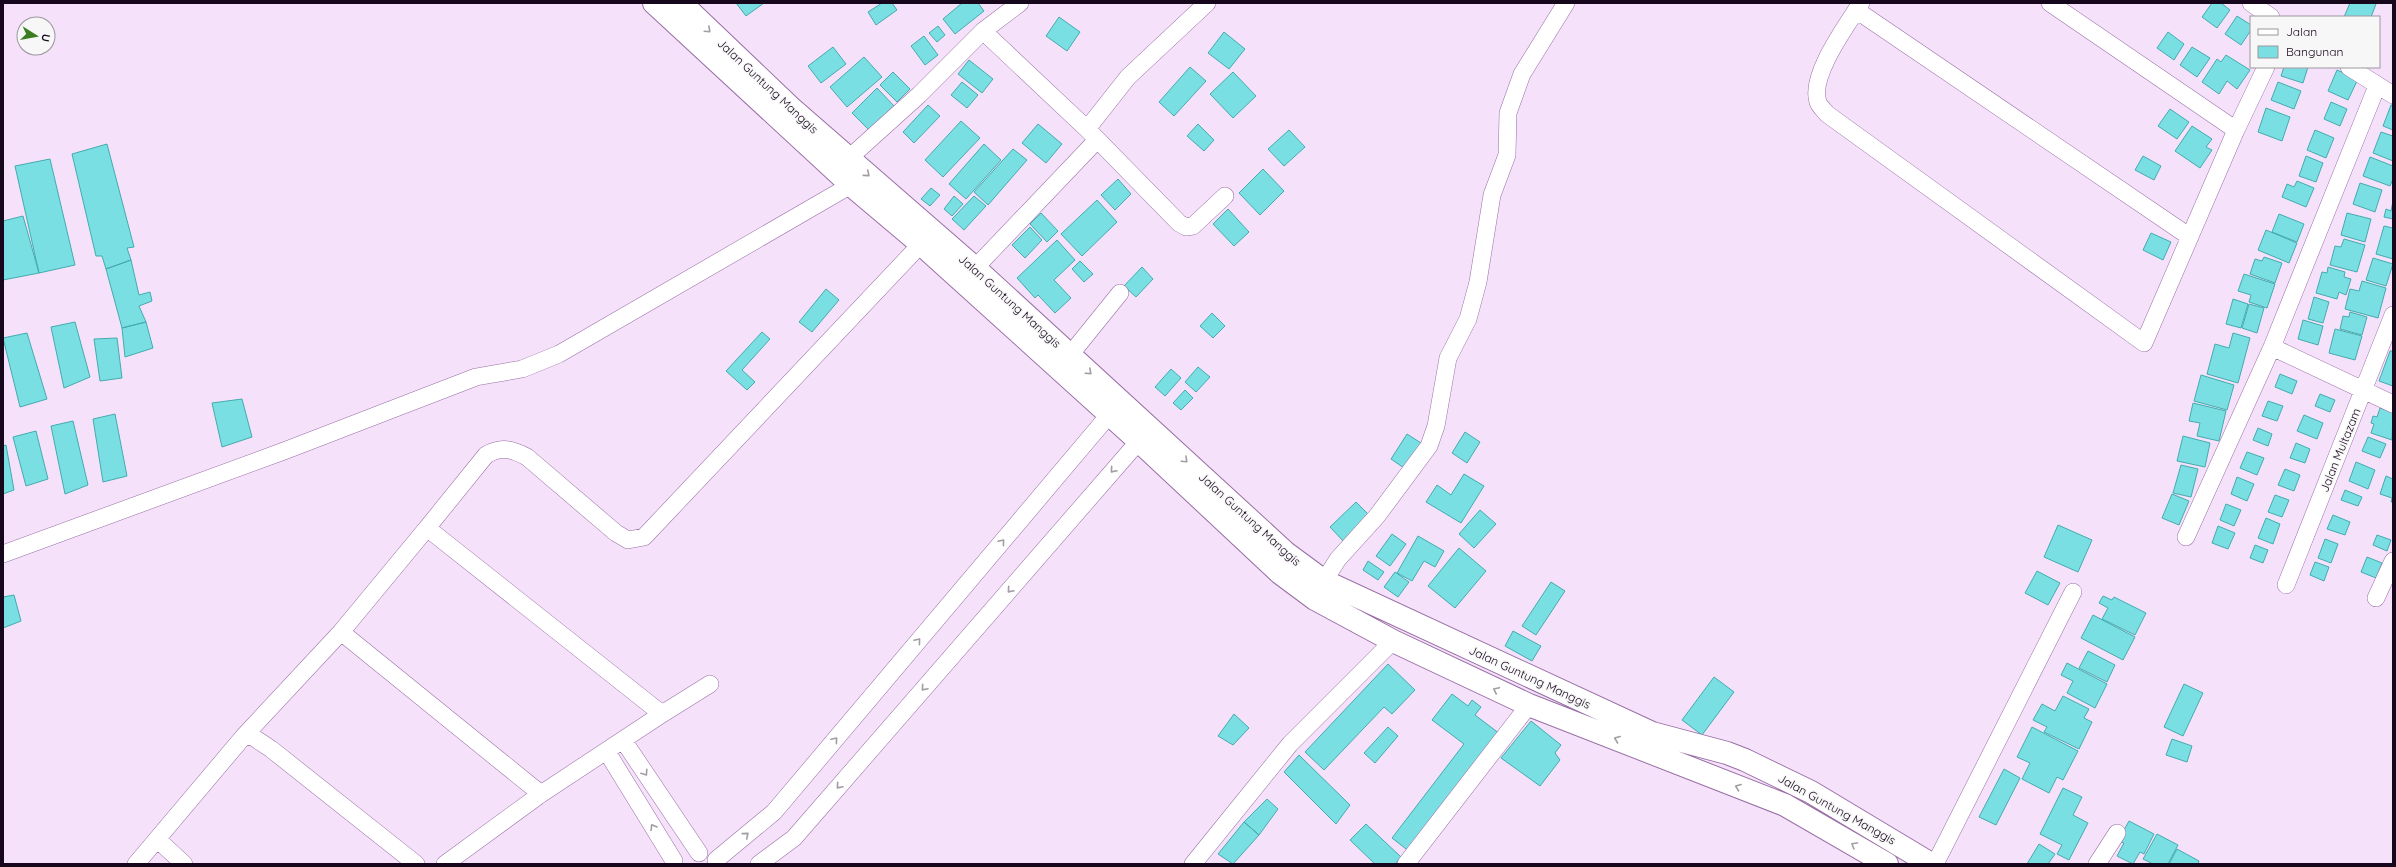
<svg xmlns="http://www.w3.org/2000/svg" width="2396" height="867" viewBox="0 0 2396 867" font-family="Quicksand,sans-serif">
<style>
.building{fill:#7adfe2;stroke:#43abaf}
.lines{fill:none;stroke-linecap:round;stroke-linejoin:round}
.street-casing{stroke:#996fa6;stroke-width:18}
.secondary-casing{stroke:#996fa6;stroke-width:24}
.street{stroke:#fff;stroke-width:17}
.secondary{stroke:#fff;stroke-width:22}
.oneway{stroke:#a29ca4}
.labels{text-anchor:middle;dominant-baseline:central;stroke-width:3;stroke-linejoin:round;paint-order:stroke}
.street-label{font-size:12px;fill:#17071c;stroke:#f7f7f7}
</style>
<rect width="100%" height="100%" fill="#f5e2fa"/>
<path class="building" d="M736,3h28l-18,13z
M882,3h10l5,7 -21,15 -8,-13z
M962,3h16l6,8 -29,23 -12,-15z
M2212,3h9l9,7 -13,18 -15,-11z
M2350,3h24l2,1 -5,13h-27z
M2237,16l14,9v5l-10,15 -16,-11z
M1059,17l21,15 -13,19 -21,-15z
M938,26l7,9 -8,7 -8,-9z
M1224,32l21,17 -16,20 -21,-16z
M2168,32l16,12 -10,16 -17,-12z
M924,36l14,19 -13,10 -14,-19z
M833,47l13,17 -25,19 -13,-17z
M2192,47l18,11 -13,19 -17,-12z
M2226,55l24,15 -13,19 -10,-8 -8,13 -17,-12 15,-23 4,3z
M864,57l18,20 -35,30 -17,-20z
M969,60l24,19 -11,14 -24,-19z
M1190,67l16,14 -32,35 -15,-14z
M2284,67h24l-5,16 -22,-7z
M2337,70l21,9 -10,21 -20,-9z
M893,72l17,17 -13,13 -17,-17z
M1233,72l23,24 -23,22 -23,-24z
M962,82l16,13 -11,13 -16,-13z
M2278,82l23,9 -7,18 -23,-9z
M877,88l17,18 -25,24 -17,-17z
M2331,102l16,7 -7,17 -16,-7z
M928,105l12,11 -26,27 -11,-11z
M2391,105h2v25l-10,-4z
M2266,108l24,9 -8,24 -24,-9z
M2170,109l19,13 -12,17 -19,-13z
M961,121l19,17 -37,39 -18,-17z
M1038,124l24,20 -16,19 -24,-20z
M1198,124l16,16 -10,11 -17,-15z
M2192,126l20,13 -6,8 6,3 -12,18 -25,-17z
M1289,130l16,17 -21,19 -16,-17z
M2315,130l19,8 -8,20 -19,-8z
M2381,132l12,4v25l-20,-8z
M107,144l27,103 -7,1 4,12 -25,9 -4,-13h-6l-24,-102z
M984,144l17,16 -35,39 -17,-15z
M1013,149l14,11 -39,45 -14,-13z
M2143,156l18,10 -7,14 -19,-10z
M2306,156l17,7 -7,19 -17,-6z
M2370,157l23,9v13l-3,7 -27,-10z
M50,159l25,106 -36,8 -24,-107z
M1263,169l21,22 -24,24 -21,-22z
M1118,179l13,15 -16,16 -14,-15z
M2297,181l17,7 -8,19 -24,-10 5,-13 7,3z
M2360,183l22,7 -7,22 -22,-8z
M931,188l9,7 -10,11 -9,-7z
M954,196l9,8 -11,12 -8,-7z
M974,196l12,10 -22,24 -12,-11z
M1097,200l20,22 -35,34 -21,-22z
M2393,201v18l-9,-2 2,-8 5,2z
M1228,209l21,23 -15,14 -21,-22z
M1041,213l17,18 -11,11 -17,-18z
M2347,213l24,6 -6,23 -24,-7z
M2279,214l25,10 -7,18 -25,-10z
M23,216l16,57 -36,7v-59z
M2384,226l9,2v31l-17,-5z
M1030,227l12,13 -17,18 -13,-13z
M2266,230l31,13 -8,20 -31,-13z
M2151,233l20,9 -8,18 -20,-10z
M2344,239l21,6 -8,27 -27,-7 5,-19 6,1z
M1057,240l18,20 -21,20 17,18 -16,15 -17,-18 -3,3 -18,-20z
M2264,257l18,6 -7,20 -25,-9 5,-15 7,2z
M2373,258l20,6 -7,22 -20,-6z
M131,260l8,35 11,-3 2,9 -13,5 7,16 -24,6 -16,-59z
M1080,261l13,13 -9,8 -12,-13z
M1142,267l11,12 -17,18 -12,-11z
M2328,267l17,5 -1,5 7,2 -5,16 -7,-3 -2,7 -21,-6 6,-21 5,1z
M2244,274l31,10 -8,24 -18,-6 2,-7 -13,-4z
M2362,281l24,7 -8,30 -33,-9 5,-20 9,2z
M826,289l13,11 -27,32 -13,-10z
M2314,297l15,5 -6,21 -15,-4z
M2233,299l15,5 -7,24 -15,-4z
M2249,304l15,4 -7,25 -15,-5z
M2350,312l17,5 -5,18 -22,-6 3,-13 6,1z
M1212,313l13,13 -12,12 -13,-12z
M2303,320l20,6 -5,19 -20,-6z
M75,322l15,55 -26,11 -13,-61z
M146,322l7,26 -28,9 -3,-29z
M2335,329l27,7 -7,24 -26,-7z
M762,332l8,7 -28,31 13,12 -8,8 -21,-19z
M27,333l20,66 -27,8 -17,-69z
M2233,333l17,5 -12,45 -31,-9 8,-30 14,4z
M117,338l5,40 -22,3 -6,-42z
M2390,351h3v35l-14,-5z
M1198,367l12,10 -14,15 -11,-10z
M1171,369l10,9 -16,18 -10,-9z
M2280,374l17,7 -5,13 -17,-7z
M2201,375l33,10 -7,25 -33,-9z
M1185,390l8,8 -12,12 -8,-7z
M2320,394l15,6 -5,12 -15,-6z
M242,399l10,38 -30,10 -10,-44z
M2268,401l15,5 -6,15 -15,-5z
M2193,403l33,8 -7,30 -22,-5 3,-13 -11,-2z
M2380,408l13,4 -1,28 -21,-7 3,-9 -3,-1 2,-7 4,1z
M115,414l12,62 -24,6 -10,-63z
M2304,415l19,8 -6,16 -20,-8z
M73,421l15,64 -23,9 -14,-68z
M2258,428l14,6 -4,12 -15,-6z
M36,431l12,48 -22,7 -13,-49z
M1465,432l15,10 -13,21 -15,-10z
M1407,434l14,9 -17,25 -13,-9z
M2183,436l27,7 -5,24 -28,-6z
M2368,437l18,7 -6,14 -18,-7z
M2296,443l14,6 -5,14 -15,-5z
M6,445l8,45 -11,4v-48z
M2247,452l17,6 -7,17 -17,-7z
M2356,462l19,8 -7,19 -19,-8z
M2181,465l17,4 -7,28 -18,-4z
M2285,469l15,6 -6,16 -16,-6z
M1464,474l20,12 -23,37 -35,-21 11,-17 14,10z
M2386,476l7,3v23h-2l1,-4 -12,-4z
M2237,477l17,7 -7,17 -16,-7z
M2345,490l17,7 -4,9 -17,-6z
M2172,494l17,7 -10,24 -17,-7z
M2275,495l14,5 -7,17 -14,-5z
M1356,502l15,15 -26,26 -15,-16z
M2226,504l15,6 -7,16 -14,-6z
M1480,510l16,14 -22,24 -15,-14z
M2333,515l17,7 -5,13 -18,-6z
M2266,518l14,6 -7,20 -15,-6z
M2058,525l34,15 -14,32 -34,-15z
M2218,526l17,7 -7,16 -16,-6z
M1392,534l14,10 -16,22 -14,-10z
M2377,535l14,5 -4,11 -14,-6z
M1418,536l26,15 -9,16 -11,-6 -12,20 -15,-8z
M2325,539l13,5 -7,19 -13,-5z
M2255,545l13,5 -5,13 -13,-5z
M1459,548l27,23 -31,37 -27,-22z
M2367,557l15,6 -6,15 -15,-6z
M1368,561l16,11 -6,8 -15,-10z
M2315,562l14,5 -5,14 -14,-6z
M2037,571l23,12 -12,22 -23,-12z
M1395,572l14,10 -11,15 -14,-10z
M1551,582l14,9 -29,44 -14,-9z
M14,595l7,26 -18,7v-31z
M2103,596l9,4 2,-3 32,16 -11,22 -33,-16 6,-11 -9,-5z
M2093,615l42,22 -12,23 -42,-22z
M1513,631l28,15 -9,15 -27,-15z
M2088,651l27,14 -8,17 -28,-14z
M2067,663l40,21 -12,24 -28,-15 6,-12 -12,-6z
M1388,664l27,26 -23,24 -8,-7 -60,63 -19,-18z
M1714,677l20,15 -32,43 -20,-15z
M2184,684l19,9 -20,43 -19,-9z
M1452,694l16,12 4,-6 9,7 -6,8 25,19 -90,118 -18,-14 72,-94 -32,-24z
M2063,696l26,13 -5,9 8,4 -13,27 -35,-17 3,-5 -14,-7 9,-16 13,7z
M1234,714l15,14 -16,17 -15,-9z
M1531,721l30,24 -6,8 5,7 -20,26 -39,-28z
M1388,727l10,9 -23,27 -11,-10z
M2032,727l46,24 -15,29 -6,-3 -8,16 -27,-14 8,-16 -13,-6z
M2172,739l20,7 -5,16 -21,-7z
M1299,755l51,50 -14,19 -52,-52z
M2004,769l16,9 -24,47 -17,-8z
M2063,788l19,9 -9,18 15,8 -19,37 -12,-6 5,-9 -22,-11z
M1267,799l11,10 -19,26 -15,-13z
M2129,821l25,13 -10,20 -4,-2 -7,12 -16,-8 7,-13 -6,-2z
M1244,822l15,13 -26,29 -15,-10z
M1366,824l35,33 -6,7h-20l-25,-24z
M2157,834l21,11 -10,19h-15l-10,-5z
M2039,844l16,10 -7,10h-21z
M2177,849l22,12 -1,3h-29z"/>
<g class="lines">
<g class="street-casing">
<path id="street" d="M1861,3c-14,22 -52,73 -43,99 1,4 7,9 9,12l317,229 92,-213 30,-63
M2050,3l186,127
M2251,3l20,14
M1856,10l334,227
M983,31l104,98 92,94 7,4 7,-1 32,-30
M2349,67l44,28
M1087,129l41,-52 79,-74
M848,159l71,-64 64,-64 37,-28
M975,268l122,-128
M2272,347l121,57
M1070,355l50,-62
M427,528l59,-73c15,-9 26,-6 41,2l89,76 12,7 16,-3 277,-293
M2186,537l86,-190 105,-261
M3,554l281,-103 192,-74 46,-8 37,-15 292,-169
M1324,581l14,-22 39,-43 52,-70 7,-20 12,-68 20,-39 10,-37 14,-87 15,-40 1,-42 14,-39 44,-71
M2286,585l107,-270
M2376,598l17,-37
M341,632l200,162
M662,714l48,-30
M244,736l97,-104 86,-104 235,186 -121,80 -96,70
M623,740l76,113
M607,752l67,109
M157,839l27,25
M716,860l58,-48 335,-397
M136,864l108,-128 9,1 18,12 145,115
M759,864l35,-26 345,-397
M1193,864l97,-120 103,-103
M1406,864l123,-159
M1935,864l138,-272
M2097,864l20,-31"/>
</g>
<g class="secondary-casing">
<path id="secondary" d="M654,3l197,182 70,59 218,197 141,132 35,26 78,42 136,64 256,100 102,59
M681,3l109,104 185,161 311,285 38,28 328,152 75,20 18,7 66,32 120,72"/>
</g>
<use href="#street" class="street"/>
<use href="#secondary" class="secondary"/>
</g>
<defs><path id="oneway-chevron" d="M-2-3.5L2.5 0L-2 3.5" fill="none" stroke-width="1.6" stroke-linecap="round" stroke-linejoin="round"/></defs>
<g class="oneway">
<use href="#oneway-chevron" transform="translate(708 30) rotate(43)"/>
<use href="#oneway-chevron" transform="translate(867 174) rotate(41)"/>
<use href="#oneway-chevron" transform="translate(1089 372) rotate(42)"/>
<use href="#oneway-chevron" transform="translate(1185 460) rotate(43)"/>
<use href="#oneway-chevron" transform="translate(1113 470) rotate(131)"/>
<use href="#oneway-chevron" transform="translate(1002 542) rotate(-50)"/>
<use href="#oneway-chevron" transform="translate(1010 590) rotate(131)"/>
<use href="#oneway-chevron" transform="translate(918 641) rotate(-50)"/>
<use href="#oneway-chevron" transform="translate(924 688) rotate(131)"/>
<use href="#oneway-chevron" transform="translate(1496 690) rotate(-155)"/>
<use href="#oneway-chevron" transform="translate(1617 739) rotate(-159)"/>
<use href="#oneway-chevron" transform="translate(835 740) rotate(-50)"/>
<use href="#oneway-chevron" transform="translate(645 773) rotate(56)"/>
<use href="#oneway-chevron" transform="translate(839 786) rotate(131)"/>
<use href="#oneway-chevron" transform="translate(1738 787) rotate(-159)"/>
<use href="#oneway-chevron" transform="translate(653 827) rotate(-121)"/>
<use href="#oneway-chevron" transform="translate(746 835) rotate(-40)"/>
<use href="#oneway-chevron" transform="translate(1854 845) rotate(-150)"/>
</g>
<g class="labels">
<g class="street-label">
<text transform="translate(768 86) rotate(43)">Jalan Guntung Manggis</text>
<text transform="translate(1010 301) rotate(42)">Jalan Guntung Manggis</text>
<text transform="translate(2340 450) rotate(-68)">Jalan Multazam</text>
<text transform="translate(1250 519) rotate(42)">Jalan Guntung Manggis</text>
<text transform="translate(1530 677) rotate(25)">Jalan Guntung Manggis</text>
<text transform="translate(1837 809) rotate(29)">Jalan Guntung Manggis</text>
</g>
</g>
<rect width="2396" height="867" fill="none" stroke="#17071c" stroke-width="8"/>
<rect x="2250" y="16" width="130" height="52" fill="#f7f7f7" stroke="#9d979f"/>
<rect x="2258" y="29" width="20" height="6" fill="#ffffff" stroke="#9d979f"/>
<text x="2286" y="36" font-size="12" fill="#17071c">Jalan</text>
<rect x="2258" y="46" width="20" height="12" fill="#7adfe2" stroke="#9d979f"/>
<text x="2286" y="56" font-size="12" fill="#17071c">Bangunan</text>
<g transform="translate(36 36) rotate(101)"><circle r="19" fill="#f7f7f7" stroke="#9d979f"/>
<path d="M0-3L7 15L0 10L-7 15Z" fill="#3a7d1e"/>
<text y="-6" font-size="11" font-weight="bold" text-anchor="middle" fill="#17071c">U</text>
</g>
</svg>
